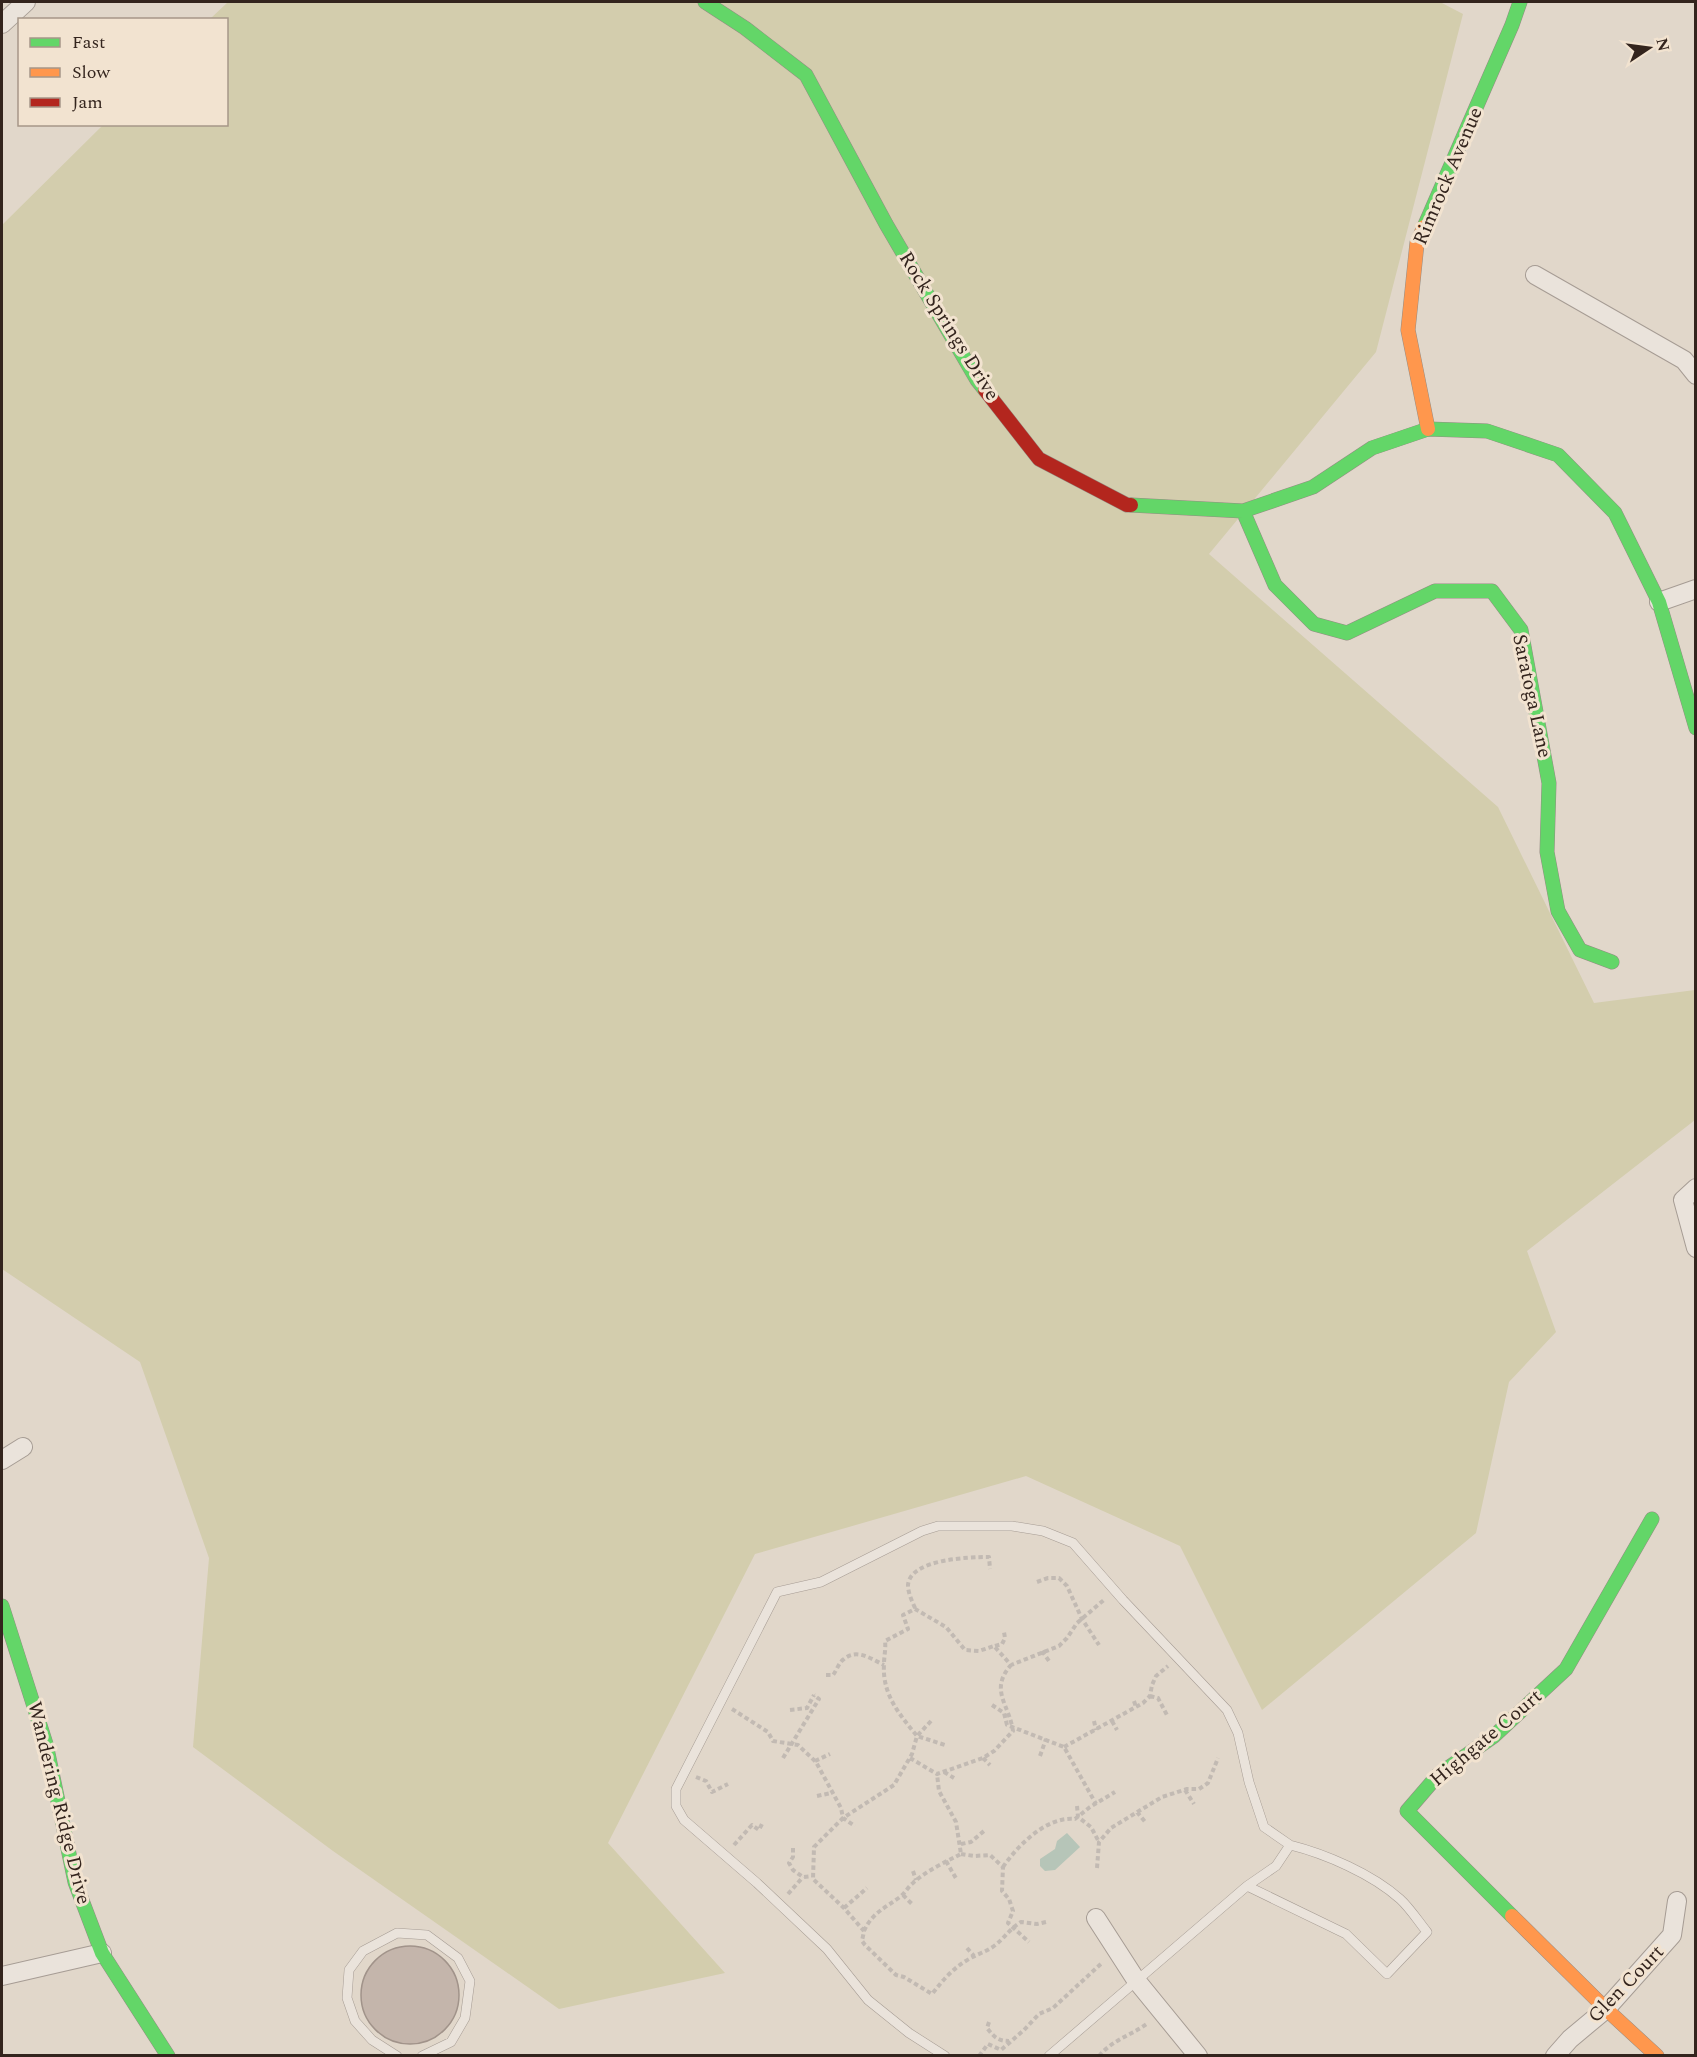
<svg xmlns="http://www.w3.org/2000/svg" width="1697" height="2057" viewBox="0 0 1697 2057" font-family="Spectral,serif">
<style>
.green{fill:#d3cdad}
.water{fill:#b6c5b8}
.building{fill:#c4b5ab;stroke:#a1938a;stroke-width:1.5}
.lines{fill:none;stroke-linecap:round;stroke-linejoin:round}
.lane-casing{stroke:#a69c94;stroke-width:10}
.street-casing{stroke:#a69c94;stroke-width:20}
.fast-casing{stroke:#958c84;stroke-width:15}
.slow-casing{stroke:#958c84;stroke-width:15}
.jam-casing{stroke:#958c84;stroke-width:15}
.path{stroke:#c2bab3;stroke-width:4;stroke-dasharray:4.5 3;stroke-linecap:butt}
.lane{stroke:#eae3db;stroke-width:9}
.street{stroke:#eae3db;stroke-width:18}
.fast{stroke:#63d668;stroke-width:14}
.slow{stroke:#ff974d;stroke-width:14}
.jam{stroke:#b3261e;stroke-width:14}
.labels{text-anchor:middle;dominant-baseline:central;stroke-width:6;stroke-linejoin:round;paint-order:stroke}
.street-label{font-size:20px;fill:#33241d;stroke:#f2e3d0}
</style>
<rect width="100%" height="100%" fill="#e1d7ca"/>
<path class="green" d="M228,2h1212l23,12 -87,338 -167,202 289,253 96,196 101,-13v130l-168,131 29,81 -47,50 -33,151 -214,177 -82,-164 -154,-70 -271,78 -147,289 117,130 -166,36 -226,-158 -140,-104 16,-189 -69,-196 -138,-93v-1044l101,-100 123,-1v-104l-16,-1z"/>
<path class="water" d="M1067,1833l13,14 -25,23 -10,1 -5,-5v-7l15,-10 2,-8z"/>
<path class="building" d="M361 1995a49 49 0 1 1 98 0a49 49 0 1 1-98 0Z"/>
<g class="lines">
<g class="lane-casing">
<path id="lane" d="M1247,1886l99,48 41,40 40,-42c-9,-11 -17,-24 -27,-33 -28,-25 -74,-45 -110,-54
M397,2056l-25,-16 -17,-19 -8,-23 2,-28 14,-19 34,-18 30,2 31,23 12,23 -5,37 -14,24 -29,14
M945,2056l-36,-23 -41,-33 -41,-51 -70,-66 -73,-63 -8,-14v-17l101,-197 44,-10 101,-51 16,-5h74l31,5 30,12 50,57 104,110 11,23 11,49 15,45 26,18 -14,21 -29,20 -198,170"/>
</g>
<g class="street-casing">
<path id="street" d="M2,24l24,-22
M1535,275l149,85 12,15
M1659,602l37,-13
M1696,1188l-13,12 13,48
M2,1460l21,-13
M1096,1918l40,62 62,76
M2,1976l100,-23
M1555,2056l15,-17 36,-30 66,-74 5,-34"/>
</g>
<g class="fast-casing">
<path id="fast" d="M705,2l40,26 61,47 80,149 91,156 8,10
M1424,227l88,-202 8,-23
M1131,505l112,6 70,-24 59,-39 56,-19 59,2 71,24 57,58 44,89 37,126
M1243,511l32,74 39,39 33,9 88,-42h57l29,39 28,153 -2,69 11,59 22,39 32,12
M2,1606l44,138 29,138 27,71 66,103
M1512,1916l-105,-105 31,-36 56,-39 72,-67 86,-150"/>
</g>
<g class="slow-casing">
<path id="slow" d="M1424,227l-7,16 -9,87 20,99
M1512,1916l94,93 51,47"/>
</g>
<g class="jam-casing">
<path id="jam" d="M985,390l54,69 88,46h4"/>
</g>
<path class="path" d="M1037,1582l11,-4h11l8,8 15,33 17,26
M915,1608c-3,-7 -7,-15 -7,-23 2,-26 61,-28 81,-28l1,12
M995,1646l7,-2 3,-6 -1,-6
M1042,1651l7,10
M826,1675h7c4,-5 6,-13 11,-16 13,-11 27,0 40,6
M1150,1696l8,2 10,19
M1134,1701l2,6
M992,1705l12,8 3,12 57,22 32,57
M732,1709l36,23 5,9 25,4 18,17 25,46 2,10 12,8
M790,1710l17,-2 7,-13
M931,1721l-14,15 28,9
M1094,1721l2,9
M1112,1721l5,9
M1064,1747l79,-44 7,-7 2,-11 4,-9 12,-10
M1040,1756l6,-17
M783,1758l36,-59 -5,-4
M910,1758l27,16 46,-16 11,-7 19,-20c-4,-27 -24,-41 -2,-66
M983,1758l7,7
M815,1761l15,-7
M944,1772l10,6
M696,1777l10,4 6,11 16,-8
M1185,1790l9,14
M817,1796l14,-3
M1077,1806l1,11 13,10 8,15
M1137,1812l9,11
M961,1844l10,-2 13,-11
M734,1845l18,-20 7,5 4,-8
M793,1848v9l-4,6 4,7 10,7 9,-1
M961,1854l13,2 16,-1 13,12 -1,24 7,8 4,12 -5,12 21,19
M946,1861l11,19
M1003,1867c15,-22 44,-51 72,-48l15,-12 25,-15
M1097,1868l2,-26 12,-14 51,-31 25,-8h12l9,-6 10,-25
M913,1871l3,9
M788,1894l15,-17
M903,1895l9,9
M844,1908l23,-20
M1046,1922l-9,2 -16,-2c-13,8 -16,16 -27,24 -8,6 -17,8 -25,13 -16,9 -26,21 -37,35l-28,-17 -8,-2 -31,-30 -3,-4 2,-10 -20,-23 -31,-29 1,-32 29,-29 51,-33 18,-31 5,-18c-18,-22 -35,-42 -33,-72 0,-8 2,-15 1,-23l23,-12 -5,-14 12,-6 31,18 19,23 14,1 15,-5 17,19 48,-19 8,-8 10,-15 28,-24
M864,1931c8,-18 21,-23 36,-34 5,-4 8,-10 13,-14 13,-12 32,-21 48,-29l-5,-32 -17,-31 -2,-17
M967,1948l7,8
M989,2022l-2,6c7,9 11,13 22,13
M979,2056l9,-12 13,6 23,-20 15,-16 14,-6 50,-46
M1099,2056c13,-16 33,-21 49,-33"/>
<use href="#lane" class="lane"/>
<use href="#street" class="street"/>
<use href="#fast" class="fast"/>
<use href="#slow" class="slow"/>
<use href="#jam" class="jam"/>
</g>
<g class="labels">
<g class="street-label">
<text transform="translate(1448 176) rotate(-67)">Rimrock Avenue</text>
<text transform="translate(949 326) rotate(58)">Rock Springs Drive</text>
<text transform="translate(1532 696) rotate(78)">Saratoga Lane</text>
<text transform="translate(1486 1738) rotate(-40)">Highgate Court</text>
<text transform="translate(59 1803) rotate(76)">Wandering Ridge Drive</text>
<text transform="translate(1626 1984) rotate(-46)">Glen Court</text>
</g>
</g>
<rect width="1697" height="2057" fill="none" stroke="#33241d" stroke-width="6"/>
<rect x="18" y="18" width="210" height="108" fill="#f2e3d0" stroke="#a69788" stroke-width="1.5"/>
<rect x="30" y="38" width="30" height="9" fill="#63d668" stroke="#a69788" stroke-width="1.5"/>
<text x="72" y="48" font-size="18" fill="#33241d">Fast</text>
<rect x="30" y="68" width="30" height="9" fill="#ff974d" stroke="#a69788" stroke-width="1.5"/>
<text x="72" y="78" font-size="18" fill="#33241d">Slow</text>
<rect x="30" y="98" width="30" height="9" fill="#b3261e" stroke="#a69788" stroke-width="1.5"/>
<text x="72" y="108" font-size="18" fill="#33241d">Jam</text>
<g transform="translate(1649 48) rotate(77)" stroke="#f2e3d0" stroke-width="4.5" paint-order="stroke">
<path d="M0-4.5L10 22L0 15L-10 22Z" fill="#33241d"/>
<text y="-9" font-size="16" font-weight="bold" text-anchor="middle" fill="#33241d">N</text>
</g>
</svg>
